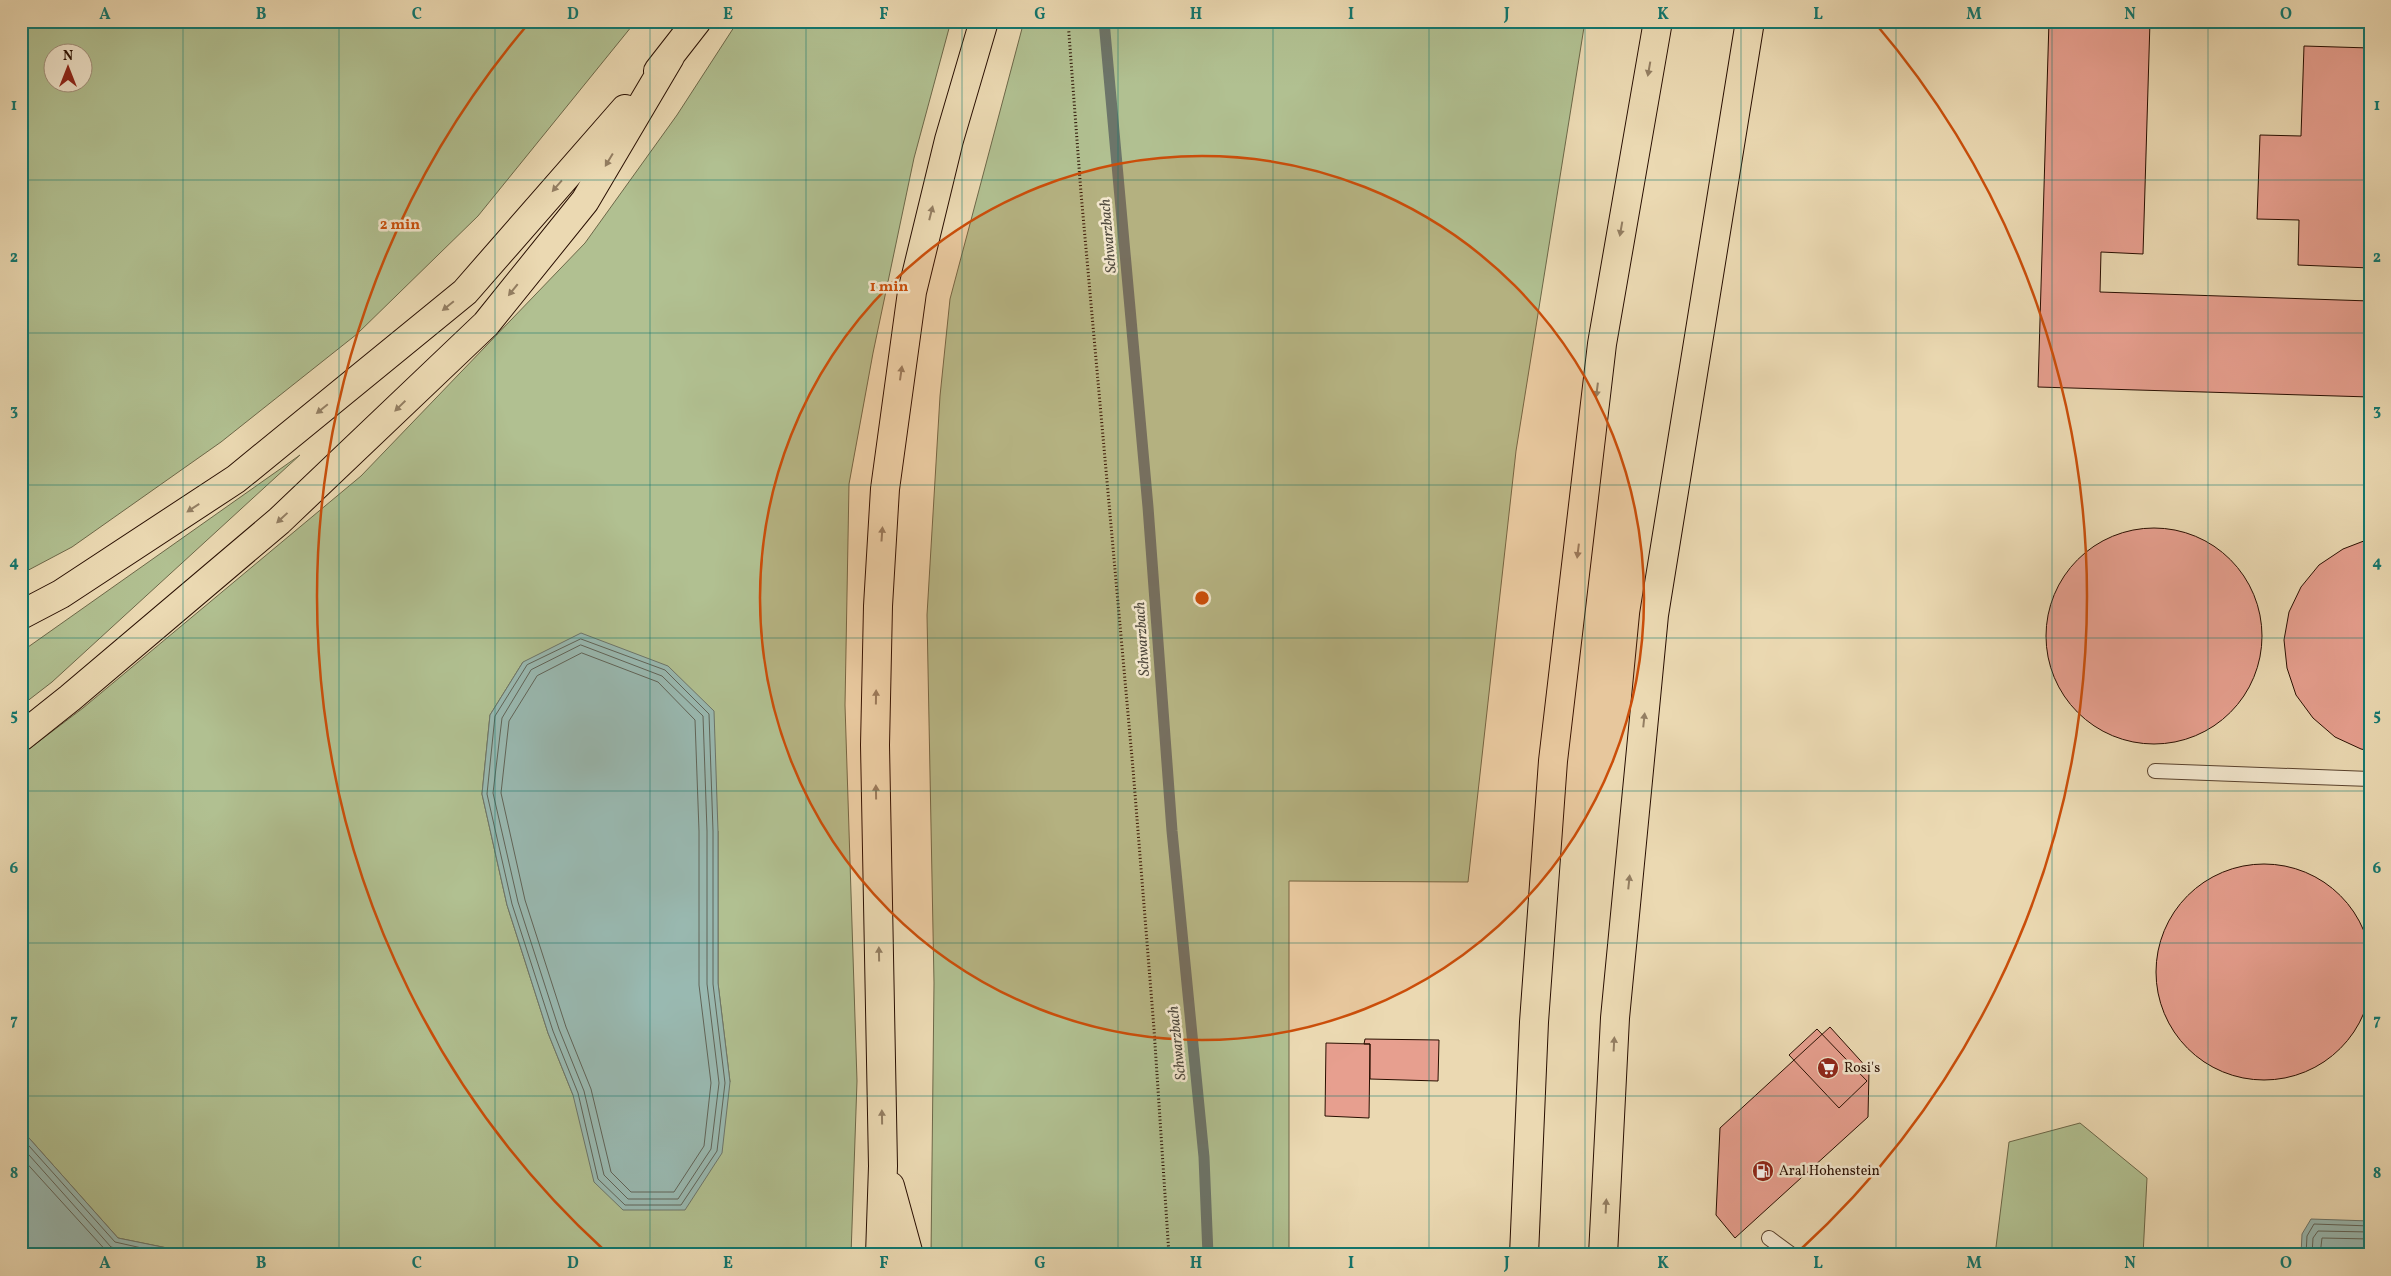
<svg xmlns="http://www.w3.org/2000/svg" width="2391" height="1276" viewBox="0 0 2391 1276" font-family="Vollkorn,serif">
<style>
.green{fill:#b1c091;stroke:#6c6748;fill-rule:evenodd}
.water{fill:#99b9b1;stroke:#6c756a}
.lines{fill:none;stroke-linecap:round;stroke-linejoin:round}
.shore{stroke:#606458;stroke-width:1}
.stream{stroke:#6c756a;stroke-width:11}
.building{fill:#e79f8f;stroke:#280e00}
.service-casing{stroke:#59412c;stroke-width:16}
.motorway-casing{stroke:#280e00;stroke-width:30}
.path{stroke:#280e00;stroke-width:3;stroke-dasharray:1 2.5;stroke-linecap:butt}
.service{stroke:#f2e6cd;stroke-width:14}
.motorway{stroke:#ebd9b2;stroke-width:28}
.oneway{fill:#937e62}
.grid{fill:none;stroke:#0f766e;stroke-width:1;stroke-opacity:0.55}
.ring{fill:none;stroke:#cb4e0a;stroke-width:2.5}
.labels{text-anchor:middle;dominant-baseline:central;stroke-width:5;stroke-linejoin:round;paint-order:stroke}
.poi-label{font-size:14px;fill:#280e00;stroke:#f2e6cd;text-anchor:start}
.water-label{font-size:15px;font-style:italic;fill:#504a3e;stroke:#f2e6cd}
.centre{fill:#cb4e0a;stroke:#f2e6cd;stroke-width:2.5}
.ring-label{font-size:15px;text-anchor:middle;font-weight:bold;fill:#cb4e0a;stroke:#f2e6cd;stroke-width:5;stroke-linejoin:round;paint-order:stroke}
.neatline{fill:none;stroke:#0f766e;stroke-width:2}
.grid-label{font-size:16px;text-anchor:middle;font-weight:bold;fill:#0f766e}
</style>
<rect width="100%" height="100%" fill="#ebd9b2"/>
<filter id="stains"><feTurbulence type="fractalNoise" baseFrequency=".004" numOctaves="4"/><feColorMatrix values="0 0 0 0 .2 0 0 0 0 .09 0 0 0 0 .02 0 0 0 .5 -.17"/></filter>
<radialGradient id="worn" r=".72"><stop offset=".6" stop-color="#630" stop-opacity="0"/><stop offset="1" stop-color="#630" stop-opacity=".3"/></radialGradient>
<path class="green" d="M21,21h615l-158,195 -121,118 -136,108 -149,105 -51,27zM52,52h30v30h-30z
M738,21h213l-37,137 -41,195 -24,131 -4,221 12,376 -6,174h-671l-3,-5 -59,-12 -97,-109v-374l62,-47 278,-232 224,-233 92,-128zM523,662l195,169v152l12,99 -157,13 -25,-62 -41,-128 -25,-111 8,-79z
M1024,21h561l-69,430 -48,431 -179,-1v374h-358l3,-272 -7,-368 13,-219 10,-97z
M300,455l-248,227 -31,24v-54z
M2080,1123l67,55 -4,77h-148l14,-113z"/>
<path class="water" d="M581,633l87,33 46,45 4,120v152l12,99 -8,71 -37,57h-62l-29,-28 -21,-87 -25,-62 -41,-128 -25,-111 8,-79 33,-53z
M21,1129l97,109 59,12 3,5h-159z
M2311,1219l59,2v34h-69l1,-21z"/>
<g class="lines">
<path class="shore" d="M581,639l84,31 44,44 4,117v153l12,99 -8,68 -36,54h-56l-27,-26 -20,-86 -25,-62 -41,-127 -25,-110 8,-78 32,-51z
M581,645l81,31 41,40 4,115v153l12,99 -8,66 -33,50h-50l-24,-24 -20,-84 -25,-62 -41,-127 -25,-109 9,-75 29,-48z
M582,653l76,29 37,38 4,111v154l12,98 -7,63 -30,46h-43l-20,-20 -20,-83 -25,-62 -41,-127 -24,-107 8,-72 28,-45z
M21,1137l94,105 58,13
M21,1146l90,101 32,8
M21,1157l89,98
M2306,1255l1,-19 7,-12 56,2
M2312,1255l1,-17 5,-7 52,1
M2320,1255l2,-17 48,1"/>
<path class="stream" d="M1104,21l44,486 24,324 32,326 4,98"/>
</g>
<path class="building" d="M2049,21h101l-7,233 -42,-2 -1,40 270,9v96l-332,-10z
M2304,46l66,2v220l-72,-3 1,-45 -42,-1 3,-84 41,1z
M2046 636a108 108 0 1 1 216 0a108 108 0 1 1-216 0Z
M2369,539h1v212l-9,-2 -26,-12 -22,-19 -17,-23 -9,-27 -3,-28 5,-28 12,-25 18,-22 24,-16z
M2156 972a108 108 0 1 1 216 0a108 108 0 1 1-216 0Z
M1830,1027l39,43 -1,47 -133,121 -19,-23 4,-87z
M1817,1029l50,52 -28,27 -50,-53z
M1365,1039l74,1 -1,41 -68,-2v-35h-6z
M1326,1043l44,1 -1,74 -44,-2z"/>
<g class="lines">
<g class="service-casing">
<path id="service" d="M2155,771l215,8
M1769,1238l23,17"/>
</g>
<g class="motorway-casing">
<path id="motorway" d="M658,71l39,-50
M21,615l40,-21 175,-115 229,-187 160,-183
M21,737l49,-39 209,-177 207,-197 99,-123 85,-144
M890,1186l19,69
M880,1255l3,-89 -8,-421 3,-139 7,-117 27,-197 37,-152 35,-119
M1524,1255l10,-233 19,-261 49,-417 56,-323
M1603,1255l12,-237 39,-403 96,-594"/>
</g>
<path class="path" d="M1068,21l13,172 52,576 21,260 15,226"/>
<use href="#service" class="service"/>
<use href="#motorway" class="motorway"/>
</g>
<defs><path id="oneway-solid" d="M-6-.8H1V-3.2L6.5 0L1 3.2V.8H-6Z" transform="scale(1.25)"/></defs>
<g class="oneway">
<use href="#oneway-solid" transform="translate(1649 69) rotate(100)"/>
<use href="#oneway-solid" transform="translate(609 160) rotate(121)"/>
<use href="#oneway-solid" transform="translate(557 186) rotate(131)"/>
<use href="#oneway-solid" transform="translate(931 213) rotate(-76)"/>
<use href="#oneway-solid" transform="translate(1621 229) rotate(100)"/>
<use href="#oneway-solid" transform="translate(513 290) rotate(129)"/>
<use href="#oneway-solid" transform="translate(448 306) rotate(141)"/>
<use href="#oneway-solid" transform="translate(901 373) rotate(-82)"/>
<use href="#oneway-solid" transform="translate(1597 390) rotate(97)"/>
<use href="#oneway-solid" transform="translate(400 406) rotate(136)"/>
<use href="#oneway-solid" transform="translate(322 409) rotate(141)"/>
<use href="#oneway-solid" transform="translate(193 508) rotate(147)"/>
<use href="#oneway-solid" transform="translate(282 518) rotate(137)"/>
<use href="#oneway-solid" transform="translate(882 534) rotate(-86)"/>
<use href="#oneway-solid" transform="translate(1578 551) rotate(97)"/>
<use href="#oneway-solid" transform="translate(876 697) rotate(-89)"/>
<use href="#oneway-solid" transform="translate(1644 720) rotate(-84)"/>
<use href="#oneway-solid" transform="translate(876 792) rotate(-91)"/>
<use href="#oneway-solid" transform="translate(1629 882) rotate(-84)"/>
<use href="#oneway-solid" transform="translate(879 954) rotate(-91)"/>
<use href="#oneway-solid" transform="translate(1614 1044) rotate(-87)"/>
<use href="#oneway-solid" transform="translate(882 1117) rotate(-91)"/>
<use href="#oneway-solid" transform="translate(1606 1206) rotate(-87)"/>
</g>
<path class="grid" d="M183,21v1234M339,21v1234M495,21v1234M650,21v1234M806,21v1234M962,21v1234M1118,21v1234M1273,21v1234M1429,21v1234M1585,21v1234M1741,21v1234M1896,21v1234M2052,21v1234M2208,21v1234M21,180h2349M21,333h2349M21,485h2349M21,638h2349M21,791h2349M21,943h2349M21,1096h2349"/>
<circle cx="1202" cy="598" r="442" fill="#cb4e0a" fill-opacity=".12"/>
<g class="ring">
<circle cx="1202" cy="598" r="442"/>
<path d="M604 1250A885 885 0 0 1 529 23M1875 23A885 885 0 0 1 1800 1250"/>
</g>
<defs>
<g id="supermarket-disc" transform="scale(1.125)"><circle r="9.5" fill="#8f2418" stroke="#f2e6cd"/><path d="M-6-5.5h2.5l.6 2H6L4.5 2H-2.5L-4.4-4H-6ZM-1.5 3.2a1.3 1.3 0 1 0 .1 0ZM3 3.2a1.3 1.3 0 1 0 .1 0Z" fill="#fff"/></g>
<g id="fuel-disc" transform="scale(1.125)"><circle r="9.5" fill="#8f2418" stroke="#f2e6cd"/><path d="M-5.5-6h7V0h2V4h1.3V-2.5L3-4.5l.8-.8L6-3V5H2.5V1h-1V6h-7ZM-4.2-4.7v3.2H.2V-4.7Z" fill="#fff"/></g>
</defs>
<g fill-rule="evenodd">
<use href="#supermarket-disc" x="1828" y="1068"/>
<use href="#fuel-disc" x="1763" y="1171"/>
</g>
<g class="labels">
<g class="poi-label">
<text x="1844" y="1068">Rosi's</text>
<text x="1779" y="1171">Aral Hohenstein</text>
</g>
<g class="water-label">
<text transform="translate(1109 236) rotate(-95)">Schwarzbach</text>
<text transform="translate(1143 639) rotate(-94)">Schwarzbach</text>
<text transform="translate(1178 1043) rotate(-96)">Schwarzbach</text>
</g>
</g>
<circle cx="1202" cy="598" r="8" class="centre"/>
<g class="ring-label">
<text x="400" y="229">2 min</text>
<text x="889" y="291">1 min</text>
</g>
<rect width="2391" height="1276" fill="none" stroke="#ebd9b2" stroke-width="55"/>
<g transform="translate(68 68)"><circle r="24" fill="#f2e6cd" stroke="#a1907b"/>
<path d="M0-4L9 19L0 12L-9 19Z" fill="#8f2418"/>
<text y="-8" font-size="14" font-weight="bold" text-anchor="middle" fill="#280e00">N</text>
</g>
<rect x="28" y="28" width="2336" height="1220" class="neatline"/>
<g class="grid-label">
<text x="105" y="19">A</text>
<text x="261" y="19">B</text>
<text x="417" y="19">C</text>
<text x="573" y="19">D</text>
<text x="728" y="19">E</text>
<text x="884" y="19">F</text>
<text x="1040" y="19">G</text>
<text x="1196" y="19">H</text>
<text x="1351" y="19">I</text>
<text x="1507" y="19">J</text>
<text x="1663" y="19">K</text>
<text x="1818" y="19">L</text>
<text x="1974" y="19">M</text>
<text x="2130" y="19">N</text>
<text x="2286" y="19">O</text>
<text x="14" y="110">1</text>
<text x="2377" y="110">1</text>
<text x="14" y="262">2</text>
<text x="2377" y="262">2</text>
<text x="14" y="415">3</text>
<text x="2377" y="415">3</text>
<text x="14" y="567">4</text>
<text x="2377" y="567">4</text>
<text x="14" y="720">5</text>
<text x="2377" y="720">5</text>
<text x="14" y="873">6</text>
<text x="2377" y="873">6</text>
<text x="14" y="1025">7</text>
<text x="2377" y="1025">7</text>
<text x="14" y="1178">8</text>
<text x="2377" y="1178">8</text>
<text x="105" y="1268">A</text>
<text x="261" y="1268">B</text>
<text x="417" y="1268">C</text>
<text x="573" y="1268">D</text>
<text x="728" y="1268">E</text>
<text x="884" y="1268">F</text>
<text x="1040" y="1268">G</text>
<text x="1196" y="1268">H</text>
<text x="1351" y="1268">I</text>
<text x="1507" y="1268">J</text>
<text x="1663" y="1268">K</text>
<text x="1818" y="1268">L</text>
<text x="1974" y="1268">M</text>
<text x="2130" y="1268">N</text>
<text x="2286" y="1268">O</text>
</g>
<rect width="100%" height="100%" filter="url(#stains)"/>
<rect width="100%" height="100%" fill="url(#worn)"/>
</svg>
